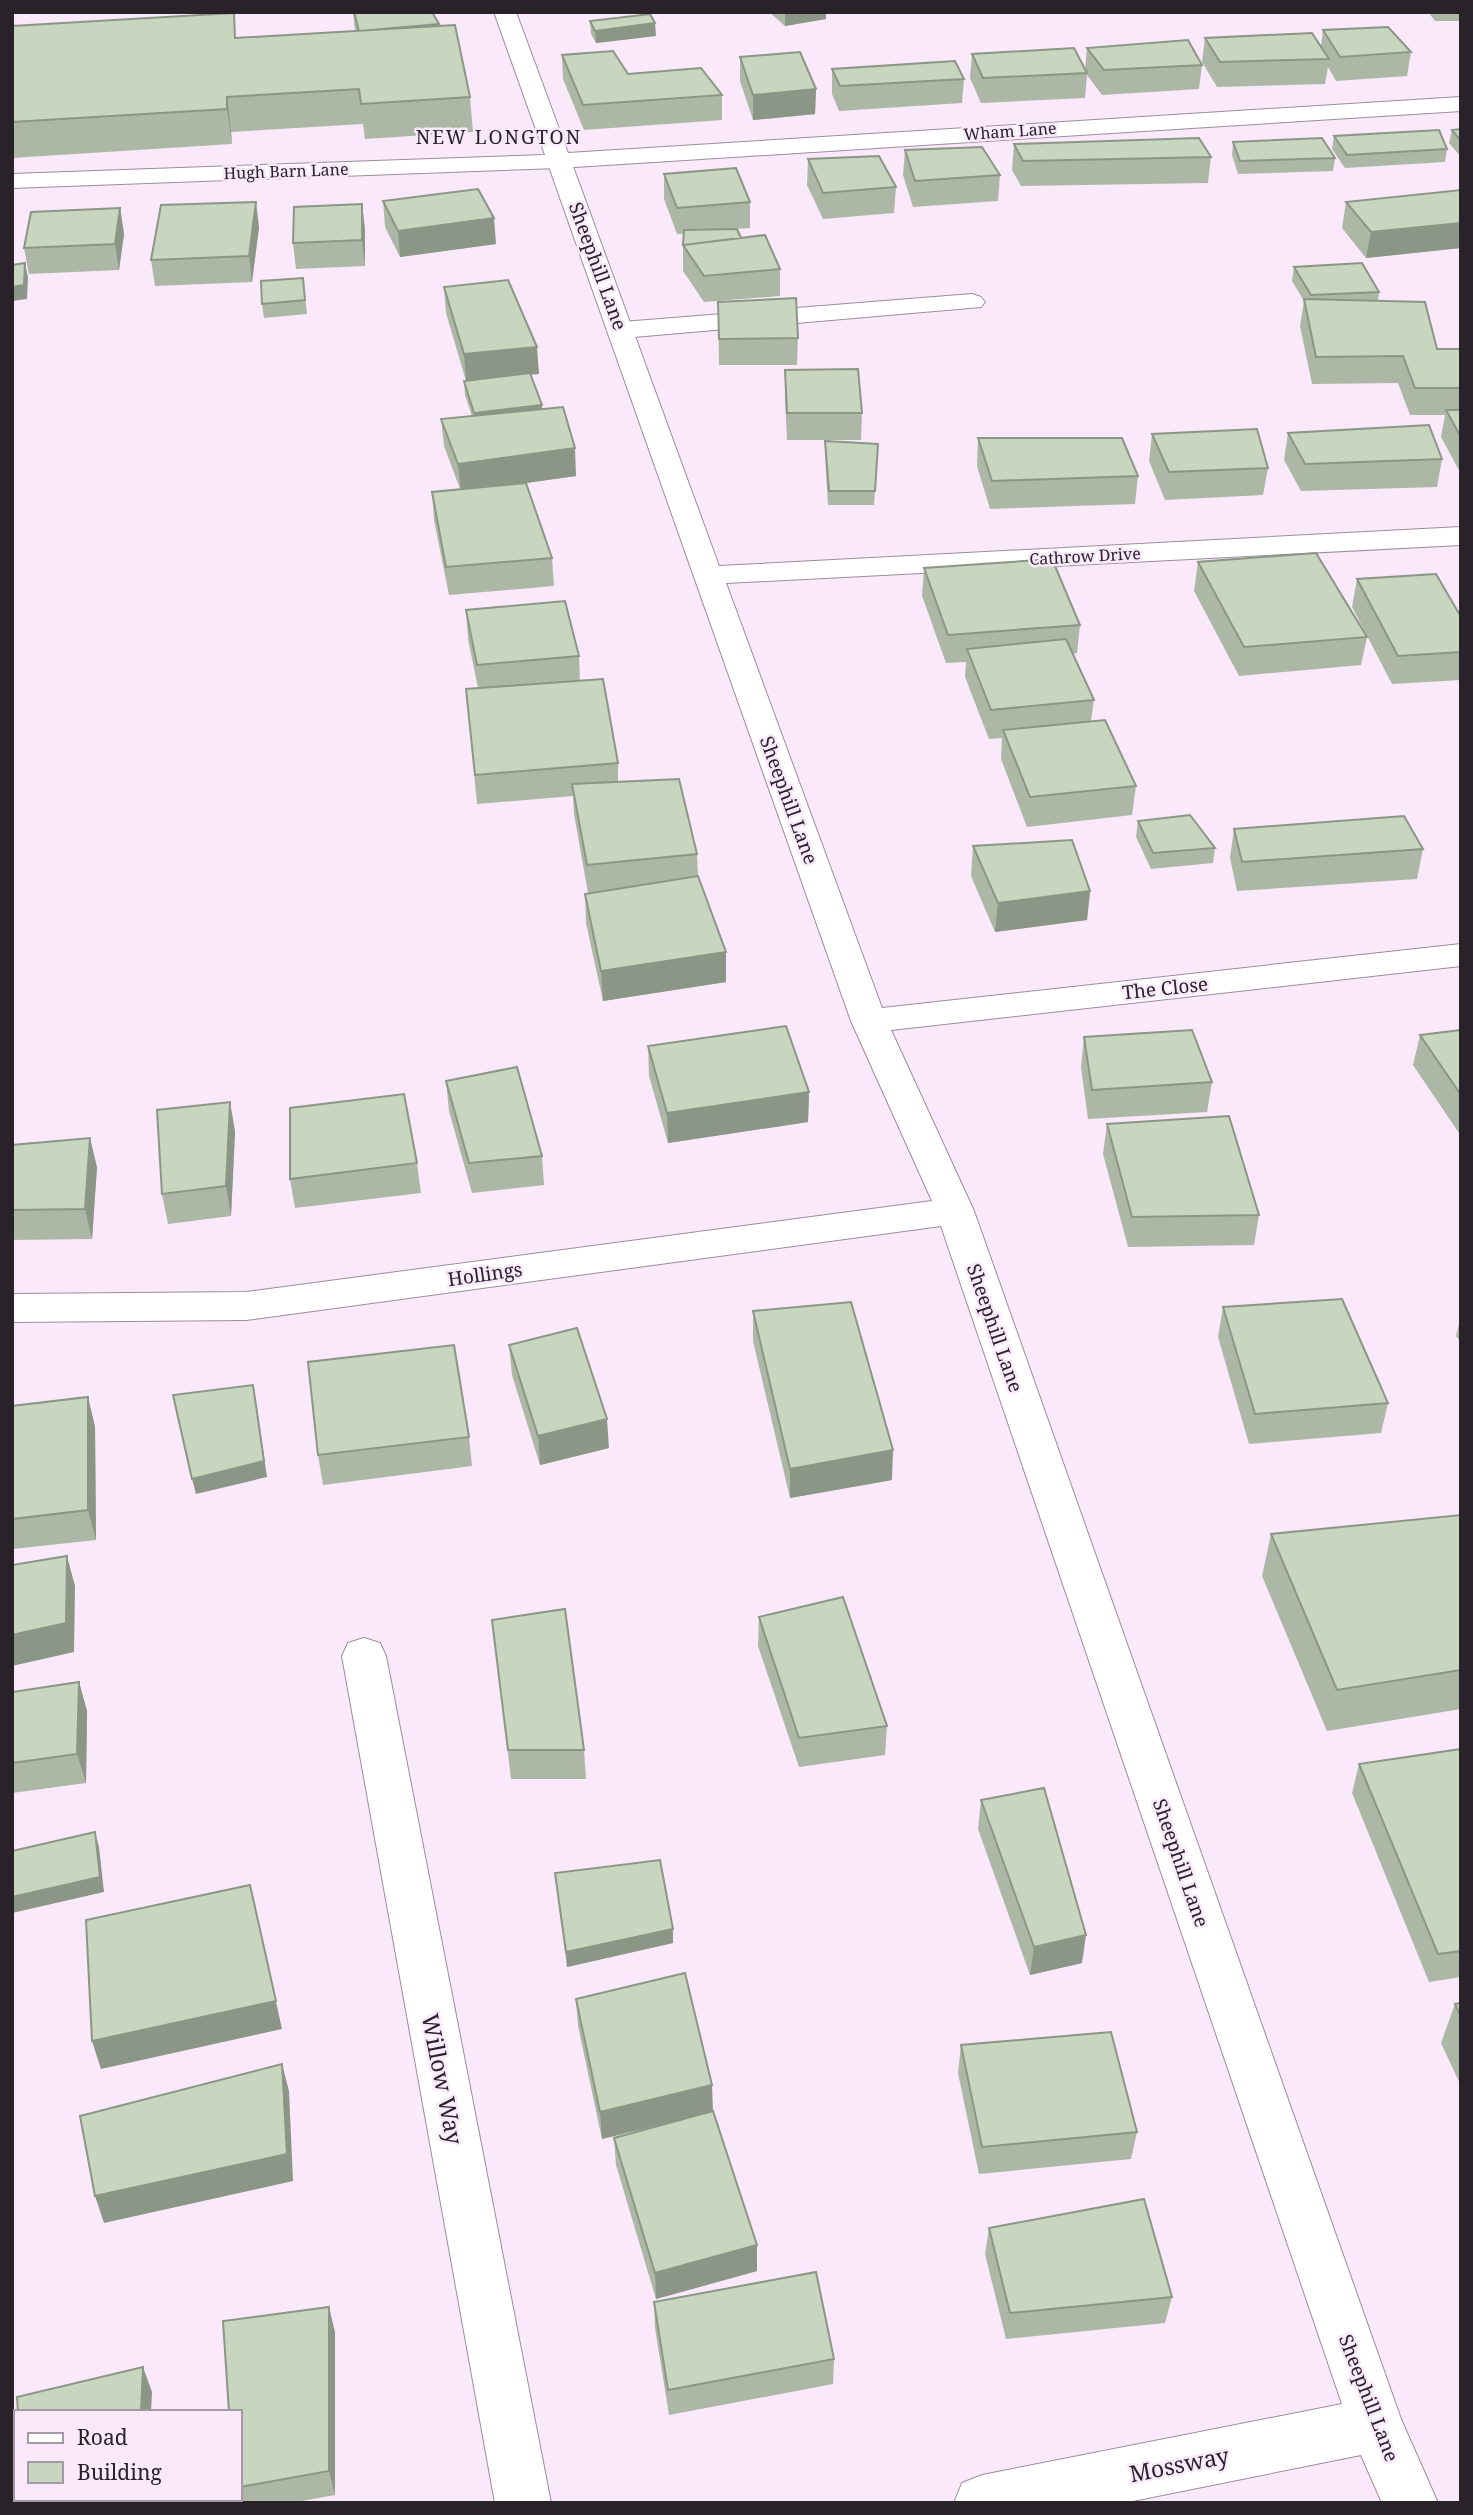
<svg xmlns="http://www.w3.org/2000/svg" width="1473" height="2515" viewBox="0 0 1473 2515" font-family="'Noto Serif',serif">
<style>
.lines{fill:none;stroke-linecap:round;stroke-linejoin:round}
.lane-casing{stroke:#9d8c9e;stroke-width:2}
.street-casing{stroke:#9d8c9e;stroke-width:2}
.secondary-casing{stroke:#9d8c9e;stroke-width:2}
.lane{fill:#fff;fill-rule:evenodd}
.street{fill:#fff;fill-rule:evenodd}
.secondary{fill:#fff;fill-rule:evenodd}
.wall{fill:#acb8a5}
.shaded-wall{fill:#8c9686}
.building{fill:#c8d6c0;stroke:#8c9686;stroke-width:2}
.labels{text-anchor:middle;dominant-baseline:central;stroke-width:5;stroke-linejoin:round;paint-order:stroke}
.far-street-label{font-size:16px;fill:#292229;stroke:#fae8fb}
.far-quarter-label{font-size:19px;letter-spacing:2px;fill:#292229;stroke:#fae8fb}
.street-label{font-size:19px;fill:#292229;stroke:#fae8fb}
.near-street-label{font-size:23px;fill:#292229;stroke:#fae8fb}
</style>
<rect width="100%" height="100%" fill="#fae8fb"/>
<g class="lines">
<g class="lane-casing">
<path id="lane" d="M972,294l9,3 4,5 -4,5 -359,31 -9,-3 -4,-5 4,-5 9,-3z"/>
</g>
<g class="street-casing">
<path id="street" d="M559,154l8,2 4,5 148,405 742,-39v18l-735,38 156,425 579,-64v22l-570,64 83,181 427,1208 37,84h-56l-21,-48 -238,48h-169l8,-20 20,-8 360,-71 -401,-1178 -695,94 -234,2v-28l234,-2 686,-91 -81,-180 -304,-860 4,-5z
M364,1638l16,5 6,13 165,847h-56l-153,-847 6,-13z"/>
</g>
<g class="secondary-casing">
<path id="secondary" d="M494,12h22l52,141 893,-56v14l-902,57 -547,20v-14l533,-19z"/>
</g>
<use href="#lane" class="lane"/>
<use href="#street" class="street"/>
<use href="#secondary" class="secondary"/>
</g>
<path class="wall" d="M353,12h79l38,85 3,35 -108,7 -2,-15 -132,8 1,12 -220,14v-132l225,12 118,-7z
M769,12h57v7l-41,7z
M1428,12h32l-1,9h-24z
M590,21l66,15 -60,7 -5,-9z
M1323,30l88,22 -4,24 -71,5 -8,-14 -3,17 -108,3 -15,-25 3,-24 116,8z
M1087,48l115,17 -3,24 -97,6 -15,-20 -2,23 -104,5 -11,-25 2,-24 113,15z
M562,55l66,19 94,21v25l-138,10 -21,-51z
M740,57l76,32 -1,25 -62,6 -13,-39z
M832,69l132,10 -2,24 -123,8 -7,-17z
M1461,129v28l-12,-14 3,-13z
M1334,136l113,13 -2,13 -100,6 -13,-19z
M1233,142l102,16 -2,13 -95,3 -6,-19z
M1014,144l197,13 -3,26 -187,3 -9,-16z
M905,150l95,25 -2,26 -85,6 -10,-32z
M808,159l88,28 -2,26 -71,6 -16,-34z
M664,174l86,28v26l-16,1 7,9 39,31v27l-76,6 -21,-31v-37h-6l-13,-35z
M1461,190v58l-95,10 -24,-30 4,-26z
M383,201l113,43 -96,13 -15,-30z
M362,204l3,26v36l-69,3 -3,-26z
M120,208l4,26 -5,36 -90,4 -5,-26z
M259,227l-7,55 -97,4 -4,-26z
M1294,267l85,25 -1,9 59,48h24v125l-20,-37 4,-22h-35l-12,-32 -86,1 -12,-58 4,-25 -12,-20z
M303,278l4,36 -43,4 -2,-14z
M444,287l95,87h-9l12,35 34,67 -65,9 41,73 2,28 -105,9 -15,-75 -2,-28 28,-3 -16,-43 -3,-27 31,-3 -7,-21 -1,-14h2l-20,-68z
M718,302l80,36 -1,27h-78z
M785,370l77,43 -1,27h-74l-2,-43z
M1288,433l154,26 -5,28 -136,4 -17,-31z
M1152,434l116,34 -5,27 -98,5 -16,-39z
M978,438l160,38 -3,28 -145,5 -13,-43z
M825,441l53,3 -4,61h-46l-3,-50z
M1198,562l169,75 -6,28 -122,11 -45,-85z
M924,568l156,57 -3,28 -5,1 22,46 -3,21 45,65 -4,29 -105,12 -26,-68 1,-21 -13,1 -24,-62 1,-15 -20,1 -24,-67z
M1357,579l104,38v63l-69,4 -40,-77z
M466,610l113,46 1,25 38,82v19l79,72 1,22 28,76v30l-123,19 -17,-78 -1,-29 3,-1 -14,-79 -1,-18 -96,8 -11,-115 12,-1 -10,-49z
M1138,821l77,27 -2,15 -62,6 -15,-32z
M1234,829l189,20 -6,30 -180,12 -7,-33z
M973,846l117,45 -3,29 -92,12 -24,-56z
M1461,1030v106l-48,-71 7,-30z
M1084,1037l128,45 -5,30 -119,7 -7,-52z
M648,1046l161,46 -1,30 -140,21 -19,-67z
M446,1081l96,75 2,29 -72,8 -23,-82z
M230,1102l5,30 -4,84 -63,8 -6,-30z
M1107,1124l152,91 -5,30 -126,2 -25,-93z
M12,1145l85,22 -5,72 -80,1z
M417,1163l4,30 -126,15 -5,-29z
M1223,1307l165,96 -7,30 -132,11 -31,-107z
M753,1311l139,169 -102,18 -37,-157z
M1460,1320h1v22l-5,-6z
M509,1345l100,103 -69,17 -28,-90z
M88,1397l7,30 1,113 -83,9 -1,-143z
M469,1437l3,29 -149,19 -5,-30z
M1461,1515v194l-134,22 -65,-155 9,-42z
M759,1617l128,109 -2,29 -86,12 -41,-121z
M492,1620l92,130 2,29h-75z
M79,1682l8,29 -1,72 -74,10v-101z
M1461,1749v228l-32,5 -77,-189 7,-29z
M981,1800l101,163 -52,12 -52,-146z
M555,1873l118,56v14l-106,24z
M576,1999l137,112 44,160 -101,28 -40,-134 -2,-27 61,-17 -73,18 -24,-113z
M1461,2003v83l-20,-43 14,-39z
M961,2045l176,87 -6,27 -152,15 -21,-101z
M989,2228l183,69 -7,26 -159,16 -21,-85z
M654,2302l180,57 -1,25 -164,31 -14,-87z
M335,2332v163l-44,8h-52l-2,-4h3v-87z"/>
<path class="shaded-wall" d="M792,12h34v7l-41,7v-13z
M655,23l1,13 -60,7 -1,-12z
M816,89l-1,25 -62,6v-25z
M227,97l4,35 1,12 -5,-35z
M256,202l3,25 -7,55 -3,-26z
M362,204l3,26v36l-3,-26z
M120,208l4,26 -5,36 -4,-26z
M494,218l2,26 -96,13 -2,-26z
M1461,223v25l-95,10 5,-26z
M25,263l3,14 -1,22 -15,2v-14z
M537,347l2,27 -73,7 -2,-27z
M542,405v14l-67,8 -1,-14z
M575,448l1,28 -115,16 -3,-28z
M1090,891l-3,29 -92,12 3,-29z
M726,952v30l-123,19 -2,-30z
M809,1092l-1,30 -140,21 -1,-30z
M230,1102l5,30 -4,84 -5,-30z
M90,1138l7,29 -5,72 -7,-30z
M88,1397l7,30 1,113 -8,-30z
M256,1401l11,76 -71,17 -4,-15z
M607,1419l2,29 -69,17 -2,-29z
M893,1450l-1,30 -102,18v-29z
M67,1556l8,30 -1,66 -62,14v-31z
M79,1682l8,29 -1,72 -9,-29z
M95,1832l4,15 5,45 -92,21v-16z
M250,1885l32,144 -181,40 -9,-28z
M673,1929v14l-106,24 -1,-15z
M1086,1935l-4,28 -52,12 4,-28z
M282,2064l7,27 4,90 -189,42 -9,-27z
M712,2085l1,27 -111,27 -2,-27z
M757,2245v26l-101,28 -1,-26z
M329,2307l6,25v163l-6,-24z
M143,2367l9,25 -1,20h-10z
M138,2499h10v4h-10z"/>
<path class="building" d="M354,12h78l7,12 -80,7z
M234,13l1,25 220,-13 15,72 -109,7 -2,-15 -132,8v12l-215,13v-96z
M650,14l5,9 -60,8 -5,-10z
M1388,27l23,25 -71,5 -17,-27z
M1312,33l17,26 -109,3 -15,-24z
M1188,40l14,25 -98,5 -17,-22z
M1074,48l13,25 -104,5 -11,-24z
M613,51l15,23 73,-6 21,27 -139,10 -21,-50z
M800,52l16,37 -63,6 -13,-38z
M955,61l9,18 -124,7 -8,-17z
M1461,129v12l-9,-11z
M1439,130l8,19 -100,6 -13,-19z
M1199,138l12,19 -188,4 -9,-17z
M1322,138l13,20 -95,3 -7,-19z
M982,147l18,28 -85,6 -10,-31z
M879,156l17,31 -73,6 -15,-34z
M736,168l14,34 -73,6 -13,-34z
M478,189l16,29 -96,13 -15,-30z
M1461,190v33l-90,9 -25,-30z
M256,202l-7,54 -98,4 10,-55z
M362,204v36l-69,3 1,-36z
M120,208l-5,36 -91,4 7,-36z
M737,229l4,9 -58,7 1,-15z
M765,235l15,34 -76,7 -21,-31z
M25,263l-1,22 -12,2v-22z
M1362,263l17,29 -68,3 -17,-28z
M303,278l2,22 -43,4 -1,-23z
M508,280l29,67 -73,7 -20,-67z
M796,298l2,40 -79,1 -1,-37z
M1304,299l121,3 12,47h24v39h-46l-12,-32 -87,1z
M858,369l4,44h-75l-2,-43z
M530,373l12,32 -68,8 -10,-32z
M563,407l12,41 -117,16 -17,-45z
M1446,410h15v27z
M1429,425l13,34 -137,5 -17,-31z
M1257,429l11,39 -99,4 -17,-38z
M978,438h144l16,38 -146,5z
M825,441l53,3 -3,47h-46z
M526,483l26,75 -106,9 -14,-75z
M1316,553l51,84 -123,10 -46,-85z
M1052,559l28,66 -132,10 -24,-67z
M1436,574l25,43v35l-63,4 -41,-77z
M565,601l14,55 -102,9 -11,-55z
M1066,639l28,61 -103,10 -24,-61z
M603,679l15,84 -143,12 -9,-86z
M1105,720l31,66 -106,11 -27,-67z
M679,779l18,75 -110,11 -15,-81z
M1190,815l25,33 -62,5 -15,-32z
M1404,816l19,33 -181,13 -8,-33z
M1072,840l18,51 -92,12 -25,-57z
M698,876l28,76 -125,19 -16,-77z
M786,1026l23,66 -142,21 -19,-67z
M1192,1030l20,52 -120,8 -8,-53z
M1461,1030v65l-41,-60z
M517,1067l25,89 -73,7 -23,-82z
M404,1094l13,69 -127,16v-71z
M230,1102l-4,84 -64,8 -5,-84z
M1229,1116l30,99 -127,2 -25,-93z
M90,1138l-5,71 -73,1v-65z
M1342,1299l46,104 -133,11 -32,-107z
M851,1302l42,148 -103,19 -37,-158z
M577,1328l30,91 -69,17 -29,-91z
M454,1345l15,92 -151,18 -10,-93z
M253,1385l11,76 -72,18 -19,-84z
M88,1397v113l-76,9v-113z
M1461,1515v155l-124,20 -66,-156z
M67,1556l-1,67 -54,12v-70z
M843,1597l44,129 -88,12 -40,-121z
M565,1609l19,141h-76l-16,-130z
M79,1682l-2,72 -65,9v-71z
M1461,1749v202l-23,3 -79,-190z
M1044,1788l42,147 -52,12 -53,-147z
M95,1832l5,45 -88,20v-46z
M660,1860l13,69 -107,23 -11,-79z
M250,1885l26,116 -184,40 -6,-121z
M685,1973l27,112 -112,27 -24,-113z
M1461,2003v14l-6,-13z
M1111,2032l26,100 -155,15 -21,-102z
M282,2064l5,90 -192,42 -15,-80z
M713,2111l44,134 -102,28 -41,-135z
M1144,2199l28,98 -162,16 -21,-85z
M816,2272l18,87 -166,31 -14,-88z
M329,2307v164l-89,16v-75h-11l-6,-91z
M143,2367l-2,45h-123l-1,-15z
M25,2499h113v4h-113z"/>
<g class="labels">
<g class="far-street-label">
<text transform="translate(1010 131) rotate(-4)">Wham Lane</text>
<text transform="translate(286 171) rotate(-2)">Hugh Barn Lane</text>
<text transform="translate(1085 556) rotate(-3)">Cathrow Drive</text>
</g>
<g class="far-quarter-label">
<text x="499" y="137">NEW LONGTON</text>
</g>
<g class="street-label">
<text transform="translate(598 266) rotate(70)">Sheephill Lane</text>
<text transform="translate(789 800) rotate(70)">Sheephill Lane</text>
<text transform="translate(1165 988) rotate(-6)">The Close</text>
<text transform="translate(485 1274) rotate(-8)">Hollings</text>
<text transform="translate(995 1328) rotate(71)">Sheephill Lane</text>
<text transform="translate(1181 1863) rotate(71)">Sheephill Lane</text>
<text transform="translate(1369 2398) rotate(69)">Sheephill Lane</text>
</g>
<g class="near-street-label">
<text transform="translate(443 2079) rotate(79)">Willow Way</text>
<text transform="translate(1179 2464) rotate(-11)">Mossway</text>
</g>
</g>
<rect width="1473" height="2515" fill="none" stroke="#292229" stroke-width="28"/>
<rect x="14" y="2410" width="228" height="91" fill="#fae8fb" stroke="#a699a7" stroke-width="2"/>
<rect x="28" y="2433" width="35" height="10" fill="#ffffff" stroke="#a699a7" stroke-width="2"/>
<text x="77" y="2445" font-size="21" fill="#292229">Road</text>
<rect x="28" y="2462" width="35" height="21" fill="#c8d6c0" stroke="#a699a7" stroke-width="2"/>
<text x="77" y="2480" font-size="21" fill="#292229">Building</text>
</svg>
